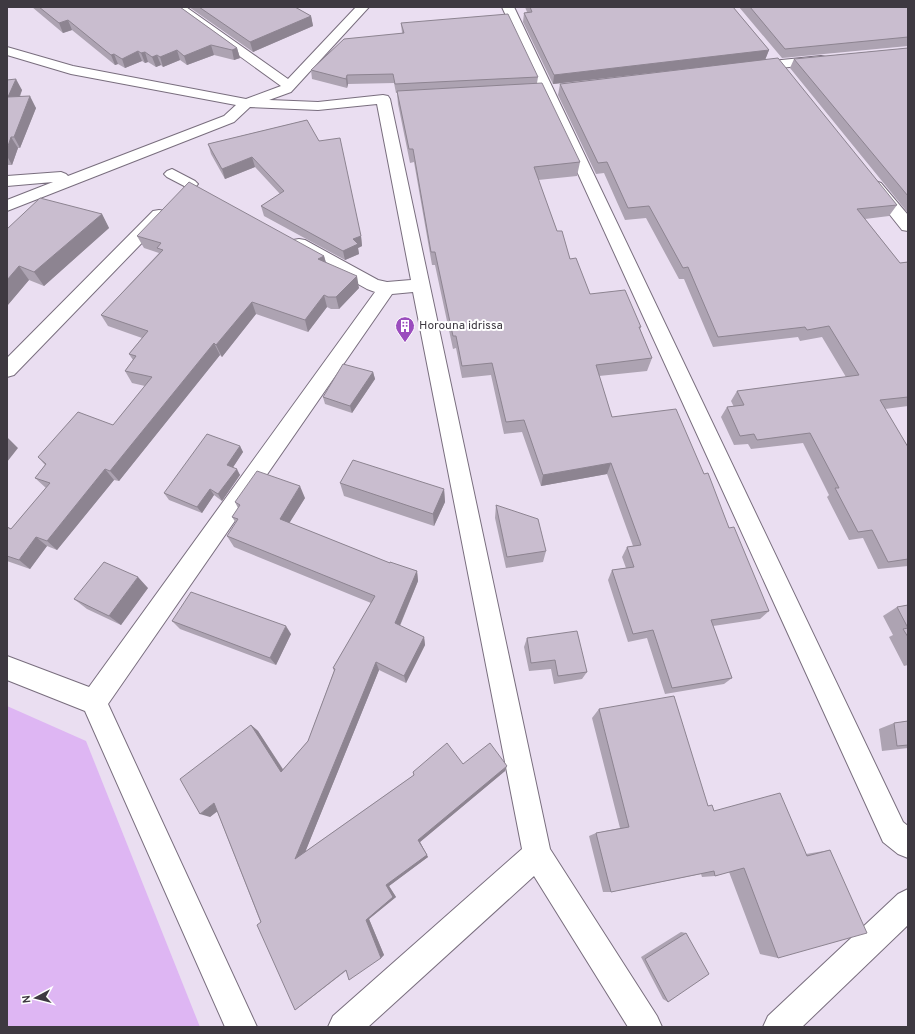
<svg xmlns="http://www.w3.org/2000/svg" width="915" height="1034" viewBox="0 0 915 1034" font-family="Overpass,sans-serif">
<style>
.green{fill:#deb6f3}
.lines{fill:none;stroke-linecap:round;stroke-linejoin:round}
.minor-casing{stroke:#796e7e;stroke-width:2}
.minor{fill:#fff;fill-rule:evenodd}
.wall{fill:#ada3b2}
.shaded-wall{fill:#8d8491}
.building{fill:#c9bdcf;stroke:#8d8491}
.labels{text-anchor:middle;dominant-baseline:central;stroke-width:4;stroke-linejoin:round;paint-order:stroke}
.poi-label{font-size:12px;fill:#3e3941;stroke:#fff;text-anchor:start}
</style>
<rect width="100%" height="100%" fill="#eadef1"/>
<path class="green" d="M7,706l79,35 114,286h-193z"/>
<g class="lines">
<g class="minor-casing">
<path id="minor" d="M172,7h14l102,72 68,-72h13l-78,85 -22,8 49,2 65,-7 5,1 2,3 160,750 107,167 5,11h-34l-94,-151 -166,151h-40l5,-11 189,-167 -109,-557 -21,2 -284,410 149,323h-32l-140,-316 -78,-31v-24l82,31 286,-395 -8,-3 -74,-41 -2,-4 2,-4 6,-1 6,1 73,40 9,2 24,-2 -34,-176 -59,6 -68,-3 -16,15 -227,89v-11l46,-18 -46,4v-10l54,-4 5,2 2,2 156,-60 12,-11 -165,-31 -64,-19v-8l66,19 173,33 35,-13z
M502,7h12l389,815 5,4v32l-10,-4 -15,-12z
M821,56l5,1 2,3 -2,3 -74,8 -5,-1 -2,-3 2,-3 5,-1z
M172,169l23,12 3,3 -3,3 -5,2 -23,-12 -3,-3 3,-3z
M875,181l6,2 27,32v16l-6,-1 -35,-44 2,-3z
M159,210l6,1 2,4 -2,4 -151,156 -7,2v-19l146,-147z
M908,889v36l-106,102h-39l5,-11 130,-122z"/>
</g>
<use href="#minor" class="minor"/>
</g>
<path class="wall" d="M32,7h148l57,41 3,10 -6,2 -20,-5 -27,10 -7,-5 -17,7 -2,-2 -5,2 -8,-5 -3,1 -3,-2 -17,7 -7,-4 -3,1 -43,-35 -9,3z
M189,7h106l16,9 2,10 -60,26z
M525,7h208l36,43 -4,10 132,145 -8,11 -24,3 35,44 8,-1v144l-23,3 23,38v119l-30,3 -15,-31 -14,2 -22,-43 2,-2 -26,-52 -52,6 -3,-5 -14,1 -13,-28 6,-10h7l-3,-6 6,-10 109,-14 -24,-40 -22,4 -2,-4 -85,10 -29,-68h-5l-33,-61 -21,2 -21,-47 -8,1 -38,-79 2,-11 133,-16 -140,16 -30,-62 1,-9 3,-1z
M739,7h169v39l-126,12z
M401,23l137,54 -1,6 43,79 -3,14 -39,4 19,51 13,28 20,35 51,33 -1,2 12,29 -5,13 -48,5 13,41 92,57 25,54 40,83 -9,8 -47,7 19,52 -8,6 -59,10 -18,-56 -19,4 -20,-62 4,-10 14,-2 -4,-11 5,-10 6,-1 -26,-72 -66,12 -19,-54 -18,2 -13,-59 -29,3 -6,-30 -3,1 -18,-84h-3l-18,-103 -4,1 -12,-59 -1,-11h-1l-2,-10 -46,1 -1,4 -35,-9 -1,-9 91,-37z
M908,48v165l-118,-145 4,-9z
M7,80l15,10 -2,7 16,11 -16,40h-2l-6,17h-5z
M307,120l54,116 1,10 -4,2 1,6 -14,6 -81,-44 -3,-10 19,-12 -25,-27 -30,12 -14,-25 -3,-10z
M102,214l7,14 -65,58 -15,-6 -22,26v-77z
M137,236l187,20 2,6 33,26 -20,21h-8l-4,-2 -19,25 -52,-18 -34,43 -2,-2 -101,126 -5,-1 -57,70 -10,-4 -17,23 -23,-8v-34l4,2 35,-41 -11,-10 10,-13 -7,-8 75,-32 32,-39 -13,-3 -7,-12 8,-11 -4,-6 13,-16 -34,-12 -7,-11 58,-62 -15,-5z
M373,372l2,7 -23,34 -27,-9 -2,-7z
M240,446l3,6 -10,15 7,8 -18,26 -8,-6 -12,18 -33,-13 -5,-7z
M340,483l104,6 1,13 -11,24 -90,-30z
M305,498l-16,25 101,40 27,8 1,10 -18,45 24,11 1,8 -19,38 -27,-13 -74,182 109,-77 -1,-3 50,-8 42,7 -85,71 8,15 -39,29 7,11 -27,22 15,36 -3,3 -35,13 -51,39 -78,-199 -7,6 41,-92 7,6 25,38 25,-28 26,-70 -1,-3 38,-65 -137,-56 -7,-11 9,-13 -4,-6 6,-9 -3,-6z
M496,505l50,46 -3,11 -37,6 -11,-50z
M148,588l-27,37 -34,-16 -13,-10z
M908,605v60l-4,1 -15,-29 4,-2 -10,-19 14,-9z
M172,621l119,13 -15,31 -96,-36z
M527,638l60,34 -5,7 -28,5 -3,-15 -22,2 -5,-24z
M599,709l115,102 92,43 24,-4 -52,108 -18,-4 -31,-82 -14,4 -13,1 -1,-3 -90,18h-8l-14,-56 7,-3 24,-5 -28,-110z
M908,721v27l-26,3 -3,-22 15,-6z
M681,932l5,1 -18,69 -5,-3 -22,-42z"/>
<path class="shaded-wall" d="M311,16l2,10 -60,26 -3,-10z
M68,20l4,10 -9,3 -4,-10z
M211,45l3,10 -27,10 -3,-9z
M237,48l3,10 -6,2 -2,-10z
M177,50l3,10 -17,7 -3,-10z
M769,50l-4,10 -212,24 1,-9z
M138,51l4,10 -17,7 -3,-9z
M145,52l3,10 -3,1 -4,-10z
M114,54l4,10 -3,1 -4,-10z
M157,55l4,10 -5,2 -4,-10z
M347,75l1,9 -1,4 -1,-9z
M16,79l6,11 -8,19 -6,-12z
M30,96l6,12 -16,40 -6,-11z
M11,137l7,11 -6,17 -5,-9v-7z
M252,157l3,10 -30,12 -3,-10z
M102,214l7,14 -65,58 -10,-14z
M361,236l1,10 -4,2 1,6 -14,6 -2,-9 10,-12z
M324,256l3,12 -9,-9z
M19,266l10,14 -22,26v-26z
M357,276l2,12 -20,21 -3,-12z
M324,295l3,12 -19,25 -3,-12z
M252,302l4,12 -34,43 -6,-12z
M214,343l6,12 -101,126 -9,-10z
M373,372l2,7 -23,34 -2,-7z
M7,437l11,11 -11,14z
M240,446l3,6 -13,20 -3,-7z
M611,463l-4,11 -66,12 2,-11z
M105,469l9,11 -57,70 -10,-9z
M237,469l3,6 -18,26 -4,-7z
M300,486l5,12 -20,32 -5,-11z
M210,489l4,6 -12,18 -5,-6z
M444,489l1,13 -11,24 -1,-12z
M36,537l11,9 -17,23 -11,-9z
M417,571l1,10 -21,51 -2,-9z
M138,577l10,11 -27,37 -12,-9z
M286,626l5,8 -15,31 -6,-7z
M424,637l1,8 -19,38 -2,-7z
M376,662l3,8 -77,190 -7,-1z
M251,725l7,6 29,45 -6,-4z
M507,766l-2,5 -85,71 8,15 -39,29 7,11 -27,22 15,36 -3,3 -15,-38 20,-35 32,-45z
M214,803l9,4 -13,10 -10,-3z
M350,967l-48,38 -7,5 51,-40z"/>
<path class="building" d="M39,7h141l57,41 -5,2 -21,-5 -27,11 -7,-6 -17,7 -3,-2 -5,2 -7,-5 -4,1 -3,-2 -16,8 -8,-5 -3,1 -43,-35 -9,3z
M199,7h96l16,9 -61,26z
M530,7h203l36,43 -215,25 -30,-62 8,-1z
M750,7h158v30l-123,12z
M508,14l30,63 -143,7 -2,-10 -46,1 -1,4 -35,-9 33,-31 60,-6 -3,-10z
M908,48v148l-114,-137z
M778,58l119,147 -40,4 43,54 8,-1v135l-28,3 28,47v112l-20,3 -16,-32 -14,2 -23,-44h4l-29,-55 -53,7 -3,-6 -14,2 -13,-29 17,-2 -7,-14 122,-16 -30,-49 -22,4 -2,-3 -87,10 -30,-70 -5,1 -34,-62 -21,2 -21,-46 -9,1 -38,-79z
M16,79l-8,18 22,-1 -16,41h-3l-4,12v-69z
M542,83l38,79 -46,5 23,64h5l8,28 6,-1 14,36 35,-4 16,37h-2l13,31 -56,7 16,52 64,-8 28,65 4,-1 21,55 5,-1 35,84 -58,9 21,58 -60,10 -19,-58 -20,4 -21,-64 22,-3 -7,-20 14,-2 -30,-82 -68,12 -19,-55 -18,2 -14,-59 -30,3 -6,-30h-3l-18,-84h-4l-18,-103h-4l-12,-58z
M307,120l12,21 21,-3 21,98 -8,3 5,5 -15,7 -82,-45 23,-15 -32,-34 -30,12 -14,-25z
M189,182l135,74 -6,3 39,17 -21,21h-8l-4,-2 -19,25 -53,-18 -36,43 -2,-2 -104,128 -5,-2 -58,72 -11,-4 -17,23 -12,-4v-29l4,2 39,-46 -15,-5 11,-14 -8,-7 40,-45 35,13 39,-48 -27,-6 11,-15 -7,-2 19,-23 -47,-16 62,-65 -6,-2 4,-5 -24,-7z
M40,198l62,16 -68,58 -15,-6 -12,14v-51z
M343,364l30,8 -23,34 -27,-9z
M207,434l33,12 -13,19 10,4 -19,25 -8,-5 -13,18 -33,-14z
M353,460l91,29 -11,25 -93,-31z
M257,471l43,15 -20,33 110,44v-1l27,9 -22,52 29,14 -20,39 -28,-14 -81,197 119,-84 -1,-3 34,-29 16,21 27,-21 17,23 -89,74 9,15 -41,30 7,12 -27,23 15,38 -32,22 -3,-10 -51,40 -38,-85 4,-3 -47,-119 -14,11 -20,-35 71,-54 30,47 27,-31 27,-72 -2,-1 42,-72 -148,-60 11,-17 -6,-2 8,-12 -5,-3z
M496,505l42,14 8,32 -39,6z
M104,562l34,15 -29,39 -35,-17z
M191,592l95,34 -16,32 -98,-37z
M908,605v32l-5,-8 5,-1 -11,-21z
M577,631l10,41 -29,4 -3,-16 -24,3 -4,-25z
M674,696l34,110 4,-1 2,6 66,-18 27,63 23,-6 37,83 -89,25 -34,-90 -29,8 -1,-5 -103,21 -15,-59 33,-6 -30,-118z
M908,721v24l-11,1 -3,-23z
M686,933l23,41 -41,28 -23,-43z"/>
<defs>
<g id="building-pin" transform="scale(1)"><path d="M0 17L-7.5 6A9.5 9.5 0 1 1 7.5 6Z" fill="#9b4dbe" stroke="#fff"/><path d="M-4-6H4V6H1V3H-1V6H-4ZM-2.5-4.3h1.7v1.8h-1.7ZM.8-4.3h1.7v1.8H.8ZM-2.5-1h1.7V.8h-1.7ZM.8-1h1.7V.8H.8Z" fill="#fff"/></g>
</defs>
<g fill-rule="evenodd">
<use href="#building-pin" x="405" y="326"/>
</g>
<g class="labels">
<g class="poi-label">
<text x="419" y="326">Horouna idrissa</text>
</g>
</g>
<rect width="915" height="1034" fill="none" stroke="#3e3941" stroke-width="16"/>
<g transform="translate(36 998) rotate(263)" stroke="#ffffff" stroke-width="3" paint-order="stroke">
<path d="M0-3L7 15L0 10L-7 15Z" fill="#3e3941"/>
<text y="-6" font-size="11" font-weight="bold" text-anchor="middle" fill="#3e3941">N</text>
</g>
</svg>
